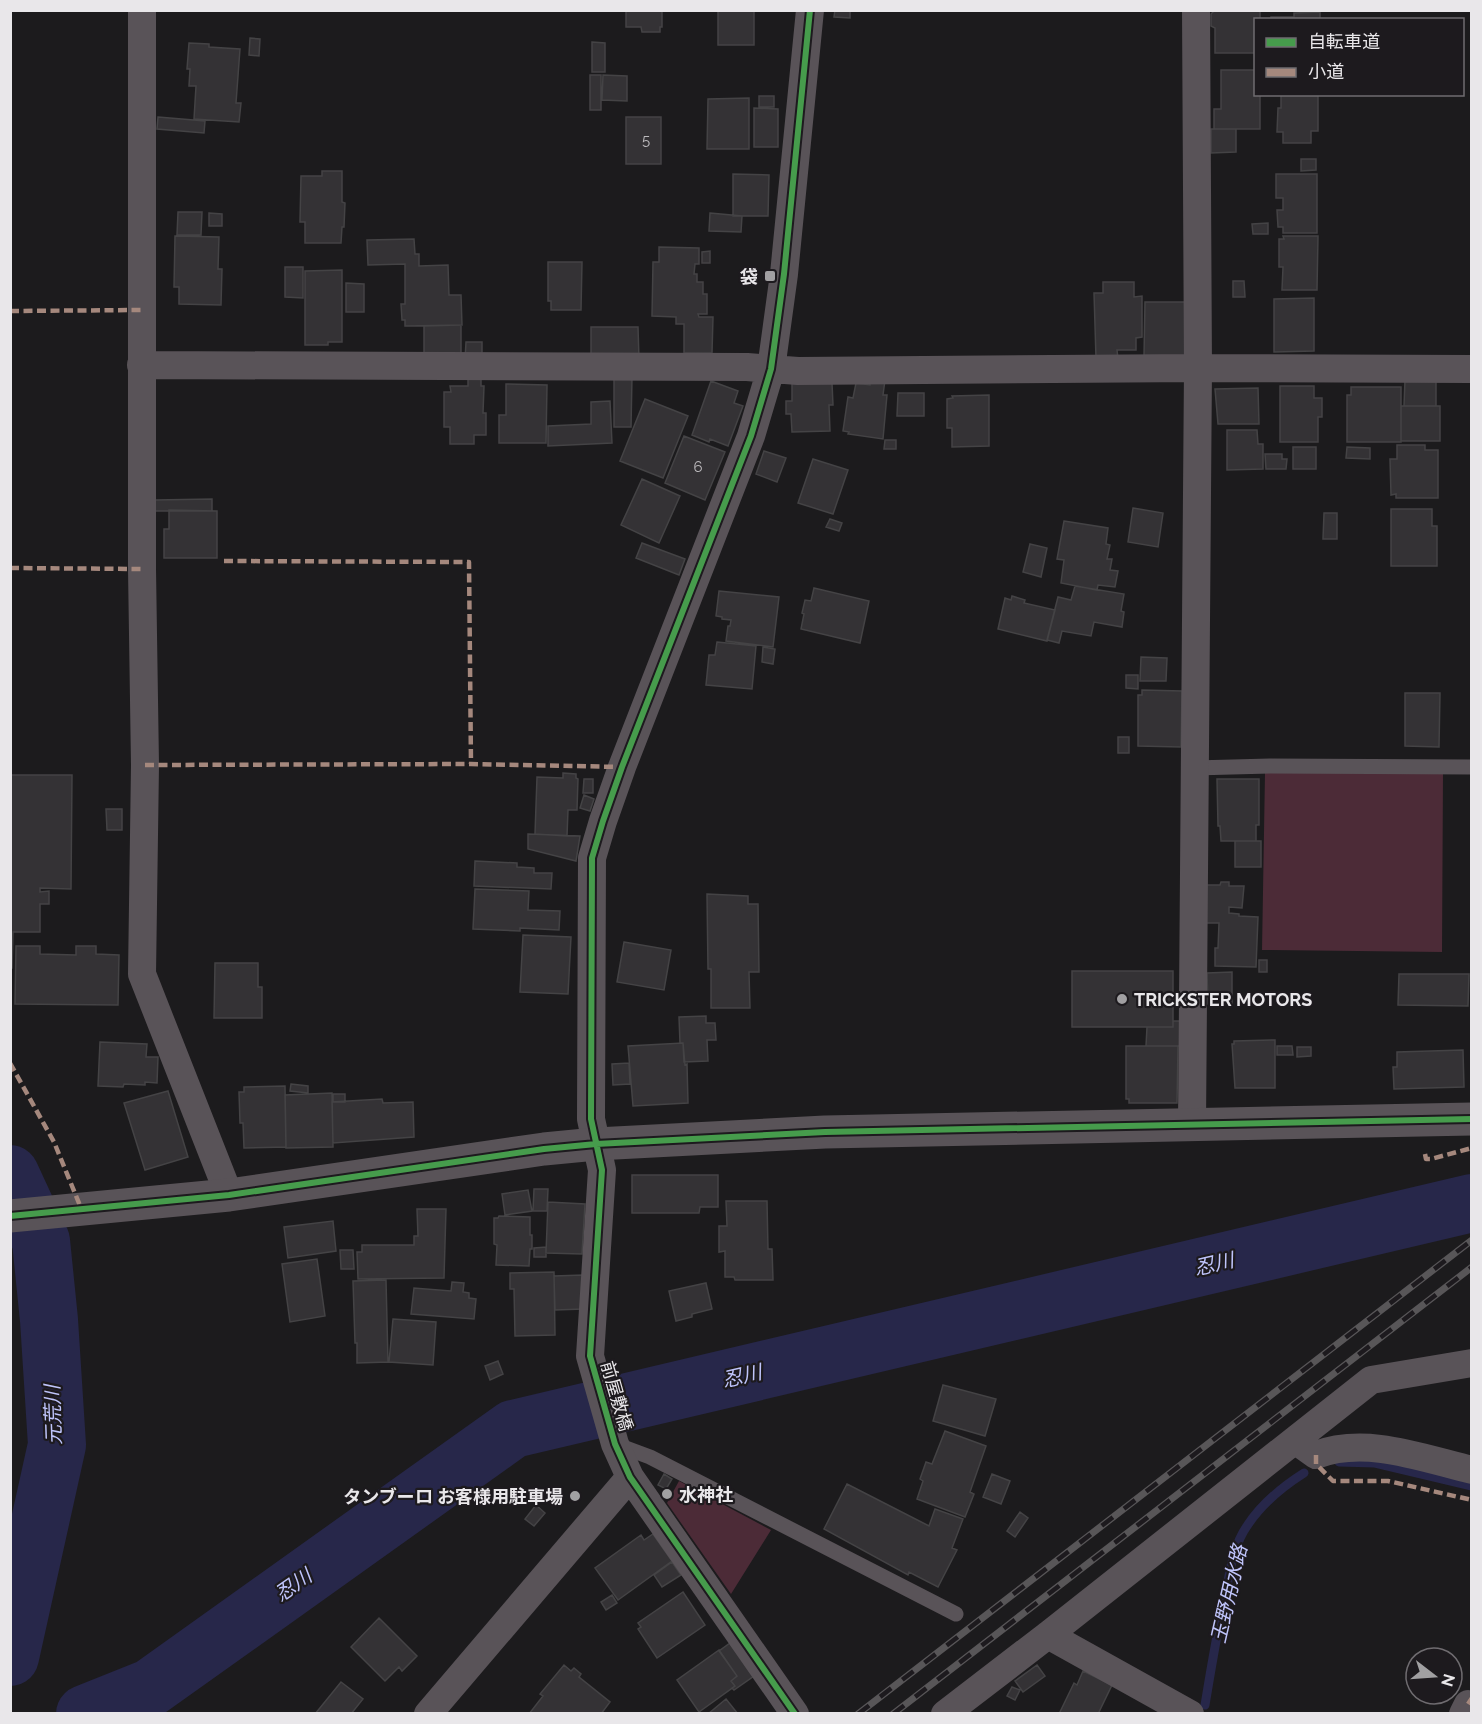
<svg xmlns="http://www.w3.org/2000/svg" width="1482" height="1724" viewBox="0 0 1482 1724" font-family="Raleway,'Noto Sans JP',sans-serif">
<style>
.green{fill:#4c2b37}
.lines{fill:none;stroke-linecap:round;stroke-linejoin:round}
.stream{stroke:#27274a;stroke-width:9}
.river{stroke:#27274a;stroke-width:58}
.building{fill:#343235;stroke:#444345;stroke-width:1.5}
.service{stroke:#595358;stroke-width:15}
.minor{stroke:#595358;stroke-width:28}
.tertiary{stroke:#595358;stroke-width:33}
.rail-casing{stroke:#585658;stroke-width:7}
.rail{stroke:#1d1a1e;stroke-width:4.5;stroke-dasharray:14;stroke-linecap:butt}
.quiet{stroke:#a5887d;stroke-width:4.5;stroke-dasharray:9 4.5;stroke-linecap:butt}
.cycleway-casing{stroke:#1d1a1e;stroke-width:10}
.cycleway{stroke:#469c4c;stroke-width:6}
.poi-dot{fill:#a1a0a2;stroke:#1d1a1e;stroke-width:2}
.labels{text-anchor:middle;dominant-baseline:central;stroke-width:4.5;stroke-linejoin:round;paint-order:stroke}
.number-label{font-size:15px;fill:#bcbabd}
.poi-label{font-size:18px;font-weight:bold;fill:#e9e7ea;stroke:#1d1a1e;text-anchor:end}
.street-label{font-size:18px;fill:#e9e7ea;stroke:#1d1a1e}
.water-label{font-size:20px;font-style:italic;fill:#bfc4fb;stroke:#1d1a1e}
</style>
<rect width="100%" height="100%" fill="#1c1b1d"/>
<path class="green" d="M1265,773h178l-1,179 -180,-2z
M679,1481l92,49 -40,64 -64,-91z"/>
<g class="lines">
<path class="stream" d="M1339,1462l36,1 97,23
M1205,1705c6,-36 12,-73 20,-109 5,-24 8,-50 22,-70 15,-23 35,-39 57,-53"/>
<path class="river" d="M10,1174l31,67 8,79 8,125 -47,212
M85,1714l65,-26 363,-259 959,-226"/>
</g>
<path class="building" d="M626,10h36v17h-2v5h-18l-1,-5h-15z
M718,10h36v35h-36z
M835,10h15v8l-16,-1z
M1215,10h45v10h-4v33h-41v-25l-4,-2v-12z
M1320,12v8h-49v-3h23v-4z
M250,38l10,1 -1,17 -10,-1z
M592,42l13,1v29h-13z
M189,43l20,1v3l31,2 -4,54h5l-2,19 -45,-3 2,-33h-7l1,-17h-3z
M1221,70h35v24h4v35h-46v-20h7z
M590,75h11v35h-11z
M603,75l24,1v25l-25,-1z
M1281,94h37v37h-7v12h-28v-11h-6l1,-24h3z
M759,96h15v11h-15z
M749,98v51h-42l1,-50z
M754,108l24,1v38h-24z
M158,117l47,4 -1,12 -47,-4z
M626,117h35v47h-35z
M1211,129h25v23l-25,1z
M1301,159h15v11l-15,1z
M322,171h20v31l3,1 -1,24h-2l-1,16h-36v-21h-5l1,-46h21z
M733,174l36,1 -1,41h-35z
M1276,174h41v59h-34v-6h-5l-1,-17h6v-12h-7z
M178,212h24l-1,23h-24z
M209,213l13,1v12h-13z
M710,213l32,3 -1,16 -32,-1z
M1268,223v11h-15l-1,-10z
M175,236l44,1 -1,32h4l-1,36 -42,-1v-17h-5z
M1283,236h35l-1,54h-35l1,-23h-4v-28h5z
M414,239l1,15h4v12l29,-1 1,30h12l1,30 -57,1v-6h-3l-1,-16h4v-40l-37,1 -1,-25z
M659,247l40,1v16h-4l-1,10h3v8h6v12h4v20h-9l1,3h14l-1,36h-28v-29h-8v-7l-24,-1 1,-54h6z
M710,251v12h-8v-11z
M548,262h34l-1,48h-30v-9h-3z
M285,267h18v31l-18,-1z
M342,270v72h-14v3h-23v-74z
M1233,281h11l1,16h-12z
M1103,282h31v15l8,-1v41l-6,1v12h-19l1,9 -22,-1 -2,-65h9z
M346,283l18,1v28h-18z
M1314,298v53l-40,1v-53z
M1145,302h40v54h-41z
M461,325v31l-37,1v-31z
M591,327h47l1,32 -48,3z
M466,342h16v19l-17,-1z
M614,376l18,1 -1,50h-17z
M871,378l14,2 -2,15h4l-4,44 -35,-5 1,-2 -6,-1 5,-34 5,1 3,-15 14,2z
M468,379h13v7h3l-1,27h3v22h-12v9h-24v-17h-6v-35h7l-1,-6h18z
M1405,380h31v26h-32z
M711,381l27,10 -4,12 9,3 -15,40 -18,-7 -1,3 -17,-7z
M792,383h40l1,22h-4l1,26 -38,1 -1,-18h-5v-13h6z
M506,384l41,1 -1,58h-47v-28h7z
M1280,386h34v12h8v19h-4v25h-38z
M1351,387h50v55h-54v-47h4z
M1258,388l1,36h-41l-3,-35z
M898,393h26v23h-27z
M989,395v51l-37,1v-19h-5v-29l6,-1 -1,-2z
M645,399l43,17 -25,62 -43,-17z
M610,401l2,42 -64,3v-20l43,-2v-22z
M1401,406h39v35h-39z
M1227,430h30l1,14h5v25l-36,1z
M684,436l41,16 -20,48 -40,-17z
M885,440h11v9h-12z
M1397,445h28v5h13v48h-42v-4l-5,1 -1,-36h7z
M1293,447h23v22h-23z
M1347,447l23,1v11l-24,-1z
M764,451l22,7 -9,24 -21,-8z
M1265,454h17v5h5l-1,10h-20z
M813,459l35,11 -15,44 -35,-11z
M642,479l38,17 -21,47 -38,-18z
M212,499v12h-57v-11z
M1133,508l30,5 -5,34 -30,-5z
M1391,509h41v17h5v40h-46z
M169,510l48,1v47h-53v-29h5z
M1324,513h13v26h-14z
M830,519l12,4 -3,8 -13,-4z
M1064,521l44,7 -2,16 4,1 -3,14h5l-2,11 8,1 -3,16 -17,-2 -1,5 -36,-7 3,-23 -7,-1z
M642,543l43,16 -6,16 -43,-17z
M1030,544l17,4 -6,29 -18,-5z
M1075,586l49,8 -3,17 3,1 -2,15 -28,-5 -3,14 -29,-5 -3,12 -12,-3 11,-43 13,3z
M814,588l55,13 -9,42 -59,-14 3,-15 -2,-1 3,-13 6,1z
M719,591l60,6 -6,50 -47,-6 2,-15h2l1,-6 -9,-1v-2l-6,-1z
M1012,596l13,4 -1,3 31,7 -8,31 -49,-12 7,-31 6,2z
M717,642l39,4 -4,43 -46,-4 3,-30h6z
M763,647l12,2 -2,15 -11,-2z
M1141,657l26,1 -1,23h-26z
M1126,675h12v14l-12,-1z
M1142,690l40,1 -1,56 -43,-1v-51h4z
M1405,693h35l-1,54 -34,-1z
M1118,737h11v16h-11z
M563,773l13,1v4l2,1 -1,31h-9l-1,26 -32,-2 2,-57 26,1z
M10,775h62l-1,114 -31,-1v4l9,-1v13h-9v28h-27l-1,36h-2z
M584,779h9v14h-10z
M1217,779h42v46h-3v16h-35l-1,-15h-2z
M584,795l10,4 -4,12 -10,-3z
M106,809h16v21h-15z
M528,834l52,2 -4,25 -48,-12z
M1235,841h26v26h-26z
M475,861l42,2v4l17,1v5h18l-1,16 -77,-3z
M1221,882h8v4h15l-2,22 -13,-1v6l10,1v2l19,1 -2,50 -41,-1v-18h3l1,-25h-17l2,-38h16z
M475,889l54,2 -1,19 32,1 -1,19 -39,-2v3l-47,-2z
M707,894l41,2v8h10l1,68h-10l1,36h-39v-39h-3z
M523,935l48,2 -3,57 -48,-2z
M624,942l47,8 -7,40 -47,-8z
M16,946h24v8l36,1v-9h20v8l23,1 -1,50 -103,-1z
M1259,960h8v12h-8z
M215,963h43v24h4v31h-48z
M1072,971h101v56h-101z
M1232,972v32h-24l-1,-31z
M1399,974h70l-1,32 -70,-1z
M706,1016v7h9l1,17h-9l1,21 -24,1 -1,-19h-3l-1,-26z
M1173,1021h9v25h-36l1,-19h26z
M1275,1040v48h-40l-3,-44h2v-3z
M100,1042l47,2 -1,13h12l-1,26 -12,-1v3l-21,-1 -1,3 -25,-1z
M683,1043l2,22 2,-1 1,39 -55,3 -5,-60z
M1126,1046h52l-1,57h-48v-4h-3z
M1277,1046h15l1,9h-16z
M1297,1047h14v9l-14,1z
M1463,1050l1,37 -70,2 -1,-22h4v-15z
M629,1063l1,21 -17,1 -1,-21z
M291,1084l17,2v7l-18,-2z
M285,1086l1,61 -42,1 -1,-25h-3l-1,-31h5v-5z
M168,1091l20,66 -43,13 -21,-67z
M332,1093l1,54 -47,1 -1,-53z
M333,1094h12v8h-12z
M382,1099l1,4 30,-1 1,35 -81,6 -1,-41z
M632,1175h86v32h-18l-1,6h-67z
M534,1189h14l-1,22h-14z
M528,1190l4,21 -27,4 -3,-21z
M726,1201h41l1,48h4l1,31h-38l-1,-3h-9v-26l-6,1v-26h8z
M548,1202l37,2 -3,50 -36,-1z
M417,1209h29l-2,69 -86,1 -1,-27h5v-7h52v-9h4z
M499,1216l31,1v18h2v14h-2l-1,17 -33,-1 1,-20 -3,-1v-26h4z
M333,1221l3,30 -48,7 -4,-31z
M546,1247v10h-12v-9z
M340,1250h13l1,19h-13z
M317,1259l8,57 -35,6 -8,-58z
M554,1272l1,63 -40,1 -1,-47h-4v-16z
M583,1275v34l-28,1 -1,-34z
M386,1280l2,82 -31,1v-20h-2l-2,-62z
M452,1282l12,1 -1,9 6,1v5l7,1 -2,20 -63,-5 3,-26 37,3z
M706,1283l6,26 -20,5v3l-16,4 -7,-30z
M393,1319l43,3 -3,43 -44,-3z
M498,1361l5,13 -13,6 -5,-14z
M943,1385l53,14 -11,37 -52,-15z
M945,1431l41,15 -16,46 4,2 -9,23 -48,-18 6,-18 -3,-2 6,-17 6,2z
M664,1474l8,5 -6,10 -8,-4z
M992,1474l18,7 -9,23 -18,-7z
M847,1484l82,42 6,-17 28,10 -11,29 5,2 -19,37 -29,-15 -1,3 -84,-46z
M536,1505l9,8 -11,13 -9,-7z
M1020,1512l8,6 -13,19 -8,-6z
M653,1534l19,27 -54,39 -23,-32 46,-33 3,5z
M672,1562l9,13 -19,12 -8,-12z
M683,1592l22,33 -48,33 -19,-29 3,-2 -3,-4z
M612,1595l5,8 -11,7 -5,-8z
M379,1618l38,38 -15,15 -3,-4 -14,14 -34,-34z
M730,1643l24,33 -20,14 -2,-2 3,-2 -4,-5 6,-5 -18,-25z
M719,1650l18,26 -6,5 4,5 -36,26 -22,-32z
M564,1665l7,6 3,-3 7,6 -2,3 31,25 -9,12h-72l14,-18 -3,-2z
M1037,1665l8,11 -22,16 -8,-11z
M1083,1671l29,14 -14,29h-39l15,-31 3,2z
M341,1682l22,17 -12,15h-36z
M1012,1687l8,3 -5,10 -8,-4z
M726,1699l12,15h-30z"/>
<g class="lines">
<path class="service" d="M1194,768l76,-2 202,1
M615,1444l35,13 306,157"/>
<path class="minor" d="M142,10v559l3,196 -3,209 87,221
M141,365l606,2 51,4 400,-3 274,1
M1192,1125l6,-757 -2,-358
M1295,1440l21,15c50,-19 106,3 156,15
M1048,1635l142,79
M428,1714l202,-237
M795,1714l-165,-237 -15,-33 -25,-88 12,-186 -11,-51 1,-261 11,-37 19,-54 129,-331 20,-67 13,-95 26,-264
M945,1714l103,-79 323,-255 101,-17
M1463,1714l5,-10"/>
<path class="tertiary" d="M10,1216l219,-21 315,-46 52,-5 229,-12 647,-13"/>
<g class="rail-casing">
<path id="rail" d="M858,1714l614,-474
M893,1714l579,-447"/>
</g>
<use href="#rail" class="rail"/>
<path class="quiet" d="M10,311l132,-1
M224,561l245,1 2,202
M10,568l132,1
M145,765l326,-1 151,3
M10,1063l44,79 27,66
M1425,1154l1,5h5l41,-11
M1316,1455v9l17,17h55l84,19
M1468,1704l4,-6"/>
<g class="cycleway-casing">
<path id="cycleway" d="M10,1216l219,-21 315,-46 52,-5 229,-12 647,-13
M795,1714l-165,-237 -15,-33 -25,-88 12,-186 -11,-51 1,-261 11,-37 19,-54 129,-331 20,-67 13,-95 26,-264"/>
</g>
<use href="#cycleway" class="cycleway"/>
</g>
<g class="poi-dot">
<rect x="764" y="270" width="12" height="12" rx="3"/>
<circle cx="1122" cy="999" r="6"/>
<circle cx="667" cy="1494" r="6"/>
<circle cx="575" cy="1496" r="6"/>
</g>
<g class="labels">
<g class="number-label">
<text x="646" y="140">5</text>
<text x="698" y="467">6</text>
</g>
<g class="poi-label">
<text x="758" y="276">袋</text>
<text x="1134" y="999" text-anchor="start">TRICKSTER MOTORS</text>
<text x="679" y="1494" text-anchor="start">水神社</text>
<text x="563" y="1496">タンブーロ お客様用駐車場</text>
</g>
<g class="street-label">
<text transform="translate(617 1396) rotate(74)">前屋敷橋</text>
</g>
<g class="water-label">
<text transform="translate(1214 1264) rotate(-13)">忍川</text>
<text transform="translate(742 1376) rotate(-13)">忍川</text>
<text transform="translate(53 1415) rotate(-92)">元荒川</text>
<text transform="translate(293 1585) rotate(-35)">忍川</text>
<text transform="translate(1229 1594) rotate(-77)">玉野用水路</text>
</g>
</g>
<rect width="1482" height="1724" fill="none" stroke="#e9e7ea" stroke-width="24"/>
<rect x="1254" y="18" width="210" height="78" fill="#1d1a1e" stroke="#6f6c70" stroke-width="1.5"/>
<rect x="1266" y="38" width="30" height="9" fill="#469c4c" stroke="#6f6c70" stroke-width="1.5"/>
<text x="1308" y="48" font-size="18" fill="#e9e7ea">自転車道</text>
<rect x="1266" y="68" width="30" height="9" fill="#a5887d" stroke="#6f6c70" stroke-width="1.5"/>
<text x="1308" y="78" font-size="18" fill="#e9e7ea">小道</text>
<g transform="translate(1434 1676) rotate(107)"><circle r="28" fill="#1d1a1e" stroke="#6f6c70" stroke-width="1.5"/>
<path d="M0-4.5L10 22L0 15L-10 22Z" fill="#a1a0a2"/>
<text y="-9" font-size="16" font-weight="bold" text-anchor="middle" fill="#e9e7ea">N</text>
</g>
</svg>
